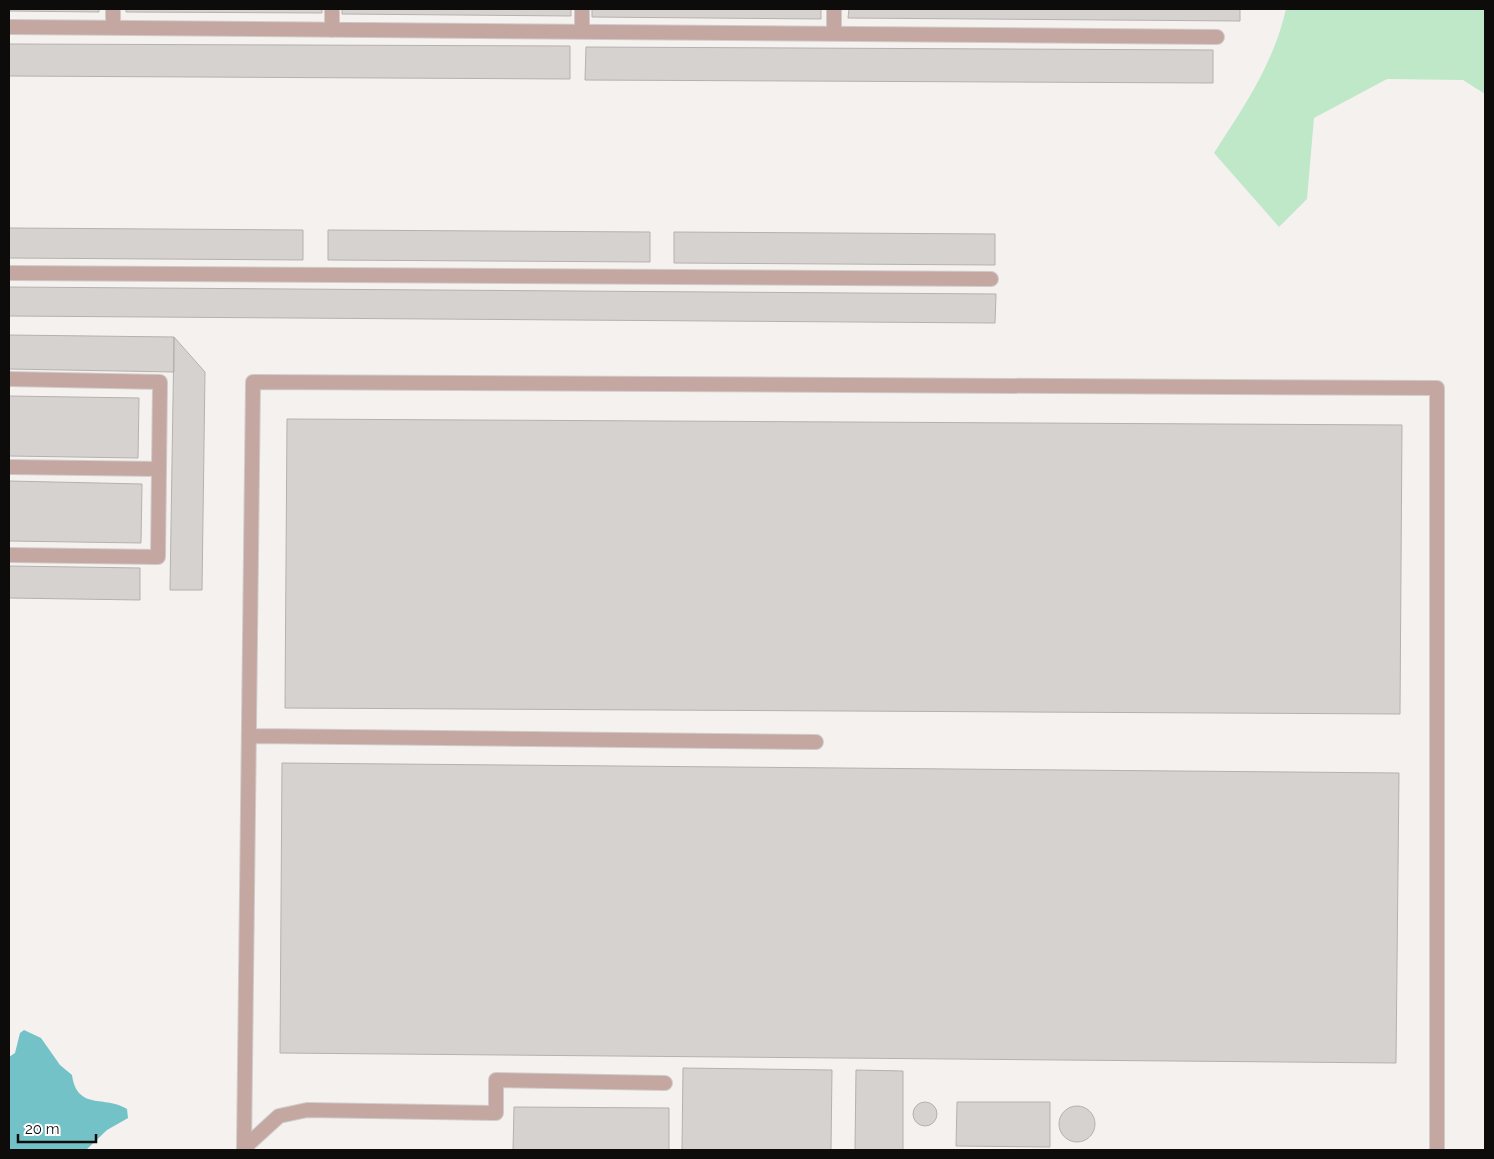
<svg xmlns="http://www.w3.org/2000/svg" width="1494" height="1159" viewBox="0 0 1494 1159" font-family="Raleway,sans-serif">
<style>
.green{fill:#bfe8c8}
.water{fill:#73c2c7}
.building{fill:#d6d2d0;stroke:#b5b1af}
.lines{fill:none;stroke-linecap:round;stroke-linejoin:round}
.service-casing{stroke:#d0cccb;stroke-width:16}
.service{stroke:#c3a7a0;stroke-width:14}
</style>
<rect width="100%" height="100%" fill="#f5f1ef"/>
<path class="green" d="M1286,9h199v85l-22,-14 -76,-1 -73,39 -7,81 -28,28 -65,-74c31,-48 59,-88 72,-144z"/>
<path class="water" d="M24,1030l17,8 19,27 12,10c5,36 33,20 55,34l1,9 -21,12 -21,20h-77v-93l6,-4 5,-20z"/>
<path class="building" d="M9,9h90v3l-90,-1z
M126,9h196v4l-196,-1z
M342,9h229v7l-229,-2z
M592,9h229v10l-229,-2z
M849,9h391v12l-392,-3z
M9,44l561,2v33l-561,-3z
M586,47l627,3v33l-628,-3z
M9,228l294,2v30l-294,-2z
M328,230l322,2v30l-322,-2z
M674,232l321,2v31l-321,-2z
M9,287l987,7 -1,29 -986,-7z
M9,335l165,2v35l-165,-3z
M174,337l31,35 -3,218h-32z
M9,396l130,2 -1,60 -129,-2z
M287,419l1115,6 -2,289 -1115,-6z
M9,481l133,3 -1,59 -132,-2z
M9,566l131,2v32l-131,-2z
M282,763l1117,10 -3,290 -1116,-10z
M683,1068l149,2 -1,80h-149z
M856,1070l47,1v79h-48z
M913 1114a12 12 0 1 1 24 0a12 12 0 1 1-24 0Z
M957,1102h93v45l-94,-1z
M1059 1124a18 18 0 1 1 36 0a18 18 0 1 1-36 0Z
M514,1107l155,1v42h-156z"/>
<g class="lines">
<g class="service-casing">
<path id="service" d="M9,27l1208,10
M113,28v-19
M332,30v-21
M582,32v-23
M834,34v-25
M9,273l982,6
M9,379l151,3 -2,175 -149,-2
M9,467l150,2
M249,736l567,6
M244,1148l35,-32 28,-6 189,3v-33l169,3
M244,1150l9,-768 1184,6v762"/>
</g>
<use href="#service" class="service"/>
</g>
<rect width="1494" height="1159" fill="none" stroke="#0d0c0b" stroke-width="20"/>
<path d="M18 1134v8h78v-8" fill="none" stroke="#0d0c0b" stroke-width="2.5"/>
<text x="25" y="1134" font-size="15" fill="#0d0c0b" stroke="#ffffff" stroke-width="4" paint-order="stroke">20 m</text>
</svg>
